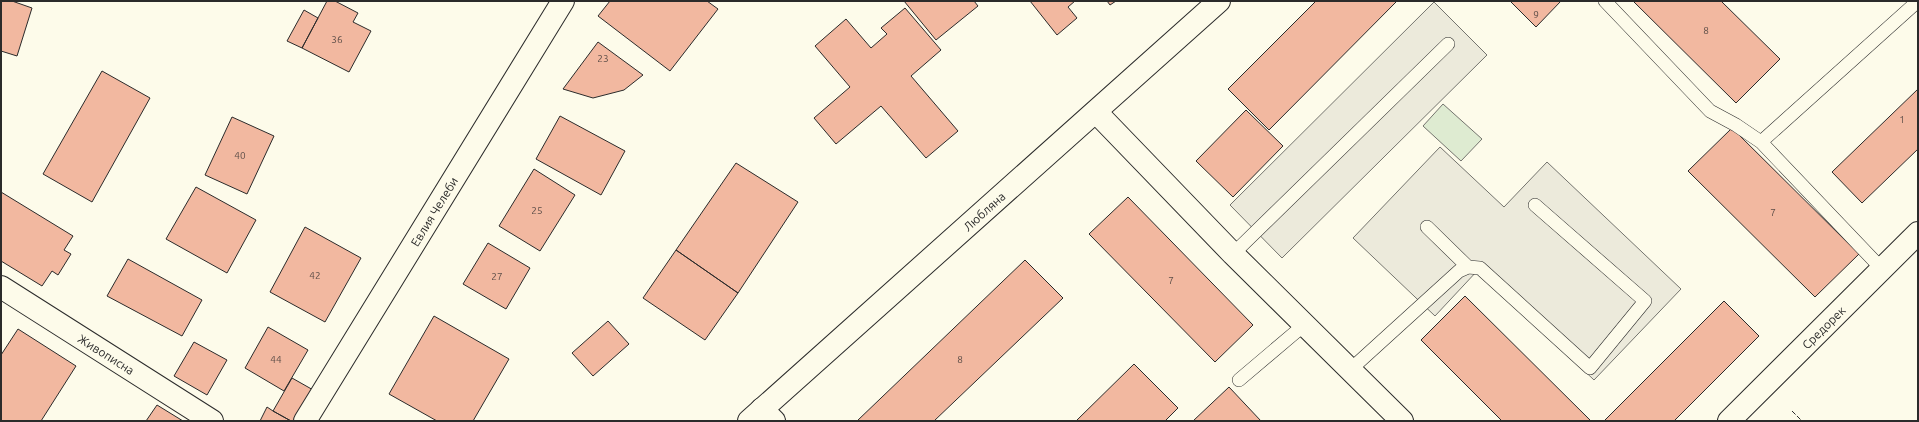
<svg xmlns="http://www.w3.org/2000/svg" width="1919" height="422" viewBox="0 0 1919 422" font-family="Ubuntu,sans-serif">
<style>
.green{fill:#deebd1;stroke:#74746e}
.parking{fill:#eceadb;stroke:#74746e}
.building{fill:#f2b8a0;stroke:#2b2b2b}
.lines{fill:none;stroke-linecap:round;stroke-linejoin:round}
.lane-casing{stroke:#2b2b2b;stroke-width:14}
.street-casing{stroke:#2b2b2b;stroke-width:24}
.secondary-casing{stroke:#2b2b2b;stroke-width:24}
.lane{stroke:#fdfbea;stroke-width:13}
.street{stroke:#fdfbea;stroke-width:22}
.secondary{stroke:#fdfbea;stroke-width:22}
.fence{stroke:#2b2b2b;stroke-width:1;stroke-dasharray:5 2;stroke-linecap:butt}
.labels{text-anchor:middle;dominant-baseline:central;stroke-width:3;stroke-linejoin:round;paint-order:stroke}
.number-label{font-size:10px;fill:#5d4e48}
.street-label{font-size:12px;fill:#2b2b2b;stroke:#fdfbea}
</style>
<rect width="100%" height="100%" fill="#fdfbea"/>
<path class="green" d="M1443,104l39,35 -21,22 -38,-35z"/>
<path class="parking" d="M1434,2l53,53 -205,203 -52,-53z
M1440,147l64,60 43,-45 134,127 -87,91 -116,-110 -43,46 -82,-78z"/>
<path class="building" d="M1,1h11l20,7 -15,48 -16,-5z
M327,1h8l23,12 -5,9 18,9 -22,41 -47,-24z
M610,1h97l11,8 -48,62 -72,-55z
M904,1h70l4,5 -42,34z
M1030,1h45l-7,6 9,11 -20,17z
M1107,1h9l-6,4z
M1316,1h81l-128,129 -41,-41z
M1510,1h51l-25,26z
M1633,1h88l59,58 -44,44z
M905,8l36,42 -30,26 47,55 -32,27 -45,-52 -45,38 -22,-26 36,-31 -35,-41 31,-27 25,29 16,-14 -6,-6z
M304,10l14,8 -16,30 -15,-7z
M598,42l45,33 -19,15 -31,8 -30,-9z
M102,71l48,27 -58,104 -49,-28z
M1918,89v60l-56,54 -30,-31z
M1246,110l37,36 -50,51 -37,-36z
M560,116l65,35 -24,44 -65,-36z
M232,117l42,19 -27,58 -42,-19z
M1732,128l127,126 -44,43 -127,-126z
M736,163l62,39 -60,91 -62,-43z
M534,169l41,26 -35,56 -41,-25z
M196,187l60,33 -29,53 -61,-34z
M1,192l72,44 -9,14 7,4 -13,21 -6,-4 -10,15 -41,-25z
M1128,197l125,128 -38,37 -126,-128z
M305,227l56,31 -36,64 -55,-30z
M488,243l42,25 -24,41 -43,-25z
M676,250l62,43 -33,47 -62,-42z
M128,259l74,41 -20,36 -75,-40z
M1025,260l38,38 -129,123h-77z
M1465,296l126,125h-89l-81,-81z
M1724,301l35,35 -85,85h-70z
M434,316l75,43 -36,62h-36l-48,-27z
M608,321l21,23 -36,32 -21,-23z
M268,327l40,23 -24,41 -39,-23z
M18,329l58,37 -35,55h-40v-66z
M194,342l33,18 -20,35 -33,-19z
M1134,364l44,44 -13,13h-89z
M292,378l23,13 -17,30h-7l-18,-10z
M1229,387l32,34h-68z
M157,405l26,16h-37z
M267,407l6,4 18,10h-31z"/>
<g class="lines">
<g class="lane-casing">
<path id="lane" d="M1605,1l105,110 26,14 25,17
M1427,227l41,40
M1233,254l215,-210
M1881,268l-120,-126 157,-141
M1350,370l109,-99 9,-4 12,1 110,100 55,-67 -110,-96
M1239,380l65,-55"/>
</g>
<g class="street-casing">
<g id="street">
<path d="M1096,112l137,142 169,167"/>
<path id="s1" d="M1,287l211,134"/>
<path d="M762,409l12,12"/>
<path id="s2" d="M305,421l258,-420"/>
<path id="s3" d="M1729,421l189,-188"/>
</g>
</g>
<g class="secondary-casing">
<g id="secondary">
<path id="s4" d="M749,421l470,-420"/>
</g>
</g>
<use href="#lane" class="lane"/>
<use href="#street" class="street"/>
<use href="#secondary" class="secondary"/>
<path class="fence" d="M1792,411l10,10"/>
</g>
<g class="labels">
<g class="number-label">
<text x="1536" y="14">9</text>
<text x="1706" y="30">8</text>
<text x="337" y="39">36</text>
<text x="603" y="58">23</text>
<text x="1902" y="119">1</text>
<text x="240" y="155">40</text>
<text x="537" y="210">25</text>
<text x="1773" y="212">7</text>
<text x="315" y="275">42</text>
<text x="497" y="276">27</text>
<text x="1171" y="280">7</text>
<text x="276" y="359">44</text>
<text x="960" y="359">8</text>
</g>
<g class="street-label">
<text stroke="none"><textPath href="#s2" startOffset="246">Евлия Челеби</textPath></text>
<text stroke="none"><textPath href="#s4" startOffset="315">Любляна</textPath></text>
<text stroke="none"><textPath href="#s3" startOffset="133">Средорек</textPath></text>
<text stroke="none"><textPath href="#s1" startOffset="125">Живописна</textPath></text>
</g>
</g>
<rect width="1919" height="422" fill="none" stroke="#2b2b2b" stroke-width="4"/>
</svg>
